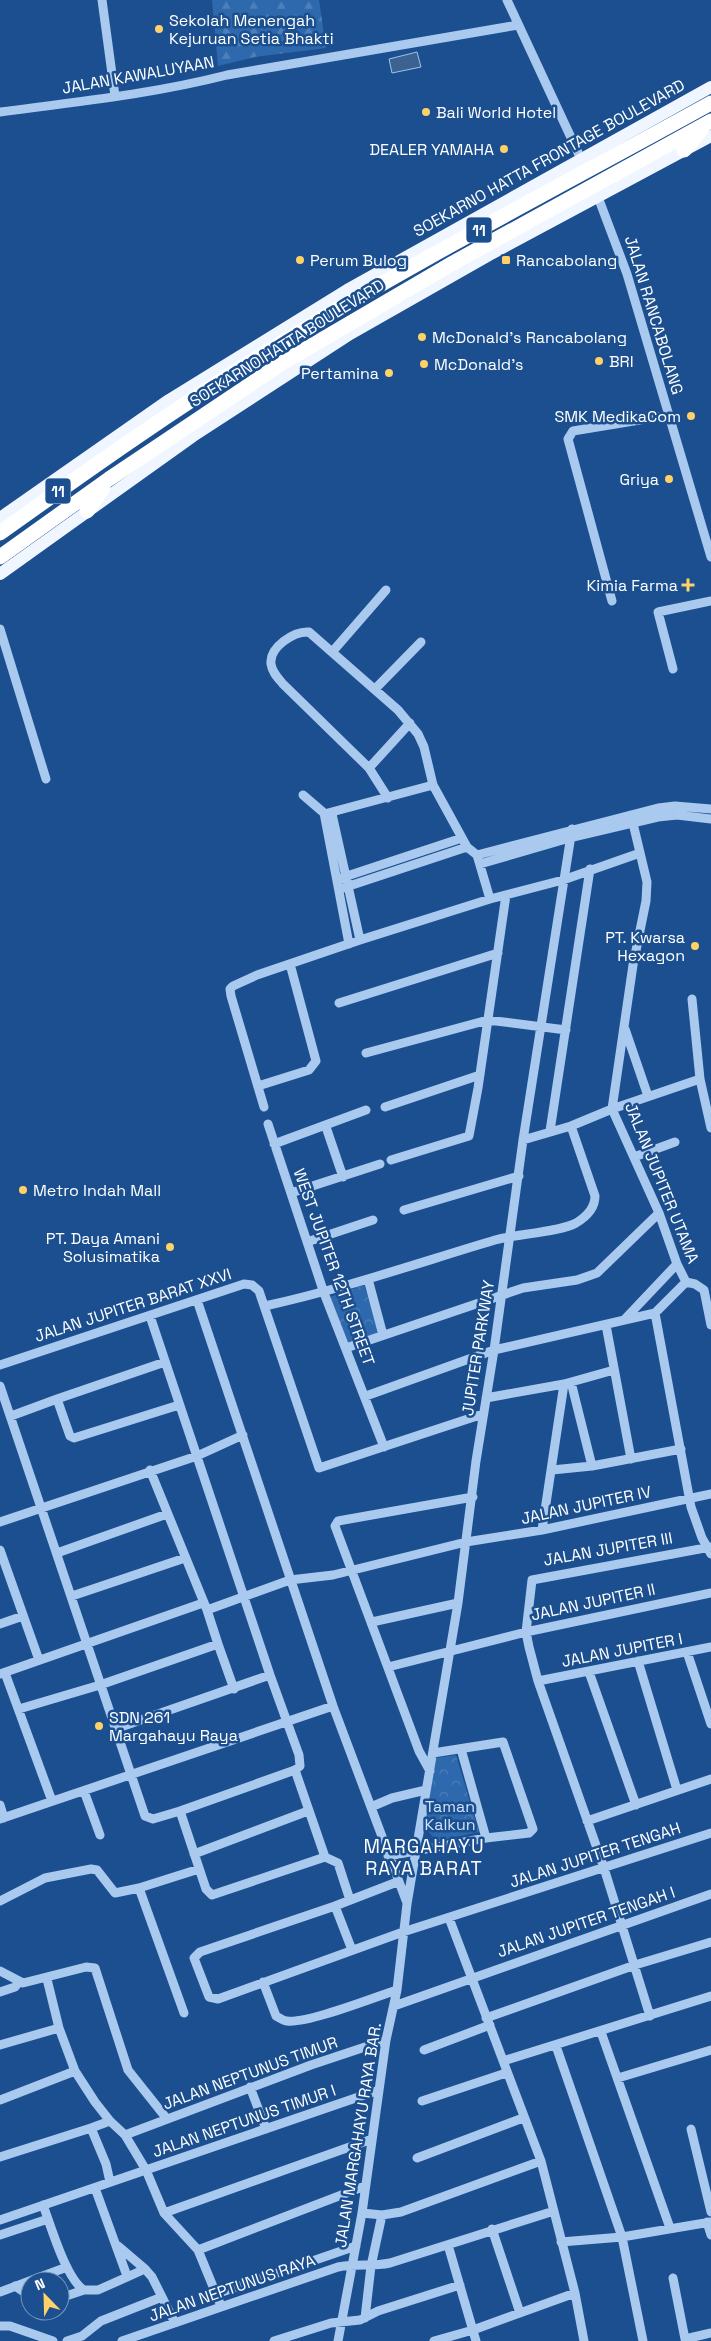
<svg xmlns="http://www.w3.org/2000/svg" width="711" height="2341" viewBox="0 0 711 2341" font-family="'Space Grotesk',sans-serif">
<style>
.forest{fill:url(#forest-firs)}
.park{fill:url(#park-crowns)}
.water{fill:#3c6290;stroke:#9cc4f0}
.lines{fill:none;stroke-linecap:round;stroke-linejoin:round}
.minor{stroke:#a9c9ee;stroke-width:9}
.major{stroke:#f0f6ff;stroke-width:12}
.highway{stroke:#fff;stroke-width:15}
.poi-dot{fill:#ffd166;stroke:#1b4f8f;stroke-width:2}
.labels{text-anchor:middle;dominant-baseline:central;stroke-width:5;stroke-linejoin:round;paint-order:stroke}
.shield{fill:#1b4f8f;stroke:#bbcadd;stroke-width:1}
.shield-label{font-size:15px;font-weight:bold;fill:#fff}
.poi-label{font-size:16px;fill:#fff;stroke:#1b4f8f;text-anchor:start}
.street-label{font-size:16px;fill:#fff;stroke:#1b4f8f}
.park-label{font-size:16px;fill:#cfe3fa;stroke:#1b4f8f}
.quarter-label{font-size:19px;letter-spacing:1px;fill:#fff;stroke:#1b4f8f}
</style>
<defs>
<pattern id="forest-firs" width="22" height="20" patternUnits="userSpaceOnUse" patternTransform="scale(1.25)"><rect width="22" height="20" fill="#2e69ad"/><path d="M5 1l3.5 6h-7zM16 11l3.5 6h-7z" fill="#4d80b9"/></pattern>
<pattern id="park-crowns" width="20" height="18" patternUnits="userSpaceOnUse" patternTransform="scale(1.25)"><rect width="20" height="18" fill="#2e69ad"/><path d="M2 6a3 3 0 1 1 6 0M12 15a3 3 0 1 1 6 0" fill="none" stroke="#4d80b9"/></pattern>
</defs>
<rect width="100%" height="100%" fill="#1b4f8f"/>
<path class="forest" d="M212,0h107l7,48 -71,9 -37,9z"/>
<path class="park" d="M364,1285l15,48 -30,11 -19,-47z
M456,1755l23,77 -42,9 -12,-13 11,-70z"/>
<path class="water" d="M417,52l4,15 -29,6 -3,-14z"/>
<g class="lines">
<path class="minor" d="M102,0l13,96
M507,0l74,159
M0,112c76,-10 153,-18 227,-37l291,-50
M598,197l29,77 84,283
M612,601l-44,-162 5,-8 97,-16
M0,629l46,150
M333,651l53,-61
M673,669l-15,-57 53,-11
M375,689l46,-47
M369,768l41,-45
M303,795l21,18 25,131
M388,798l-19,-30 -86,-84c-5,-6 -11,-12 -12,-20 -2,-17 23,-33 38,-32l89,78 20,24 6,13 9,38 34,62 10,8 13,44
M328,813l105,-28
M332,814l28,126
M631,815l16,67 -1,19 -13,64 -21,144 47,104 18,51 9,18
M477,855l181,-47 17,-2 36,3
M480,864l93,-27 85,-20 19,-2 34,4
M338,879l124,-41
M340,889l127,-42
M692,999l8,80 11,49
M339,1003l159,-50
M625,1029l23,67
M366,1053l122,-33 78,10
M258,1086l51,-16 7,-9 -26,-97
M264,1107l-33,-111 -1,-7 3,-3 24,-11 103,-35 130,-41 73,-19 77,-27
M385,1107l95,-32
M268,1124l56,169 60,154
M326,1127l17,50
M550,1131l40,-262
M523,1140l48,-14 41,-17 88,-30
M274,1144l92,-34
M634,1157l41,-15
M391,1160l78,-24 9,-48 28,-193
M291,1193l89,-29
M404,1210l115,-34
M307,1242l66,-22
M368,1279l15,56
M686,1282l9,2 9,6 7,35
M197,1300l136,406 74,197
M265,1306c78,-17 153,-43 230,-66 21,-6 65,-8 81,-17 10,-6 19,-15 19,-27l-24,-70
M655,1313l36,194 11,31 9,16
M150,1316l120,359 29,80 1,11 -5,4 30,87
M624,1320l53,-56
M606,1325l25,134
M346,1348l177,-60 54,-8 20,-7 62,-60
M165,1362l-108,37 13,37 4,2 105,-33
M0,1365l244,-81 8,1 7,6 60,177 164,-54
M571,1382l21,84
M0,1386l145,430 8,3 27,-8 26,78 6,6 113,-38 13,6 12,37
M366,1396l128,-46 161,-37 31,-31
M486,1398l78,-14 50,-14
M11,1416l46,-17
M552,1470l40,-4 89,-17
M0,1522l197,-66 46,-21
M542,1530l22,-146
M0,1550l39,110
M57,1553l110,-39
M72,1596l113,-38
M207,1610l83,-30 43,-5 133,-33 76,-12 169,-36
M372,1622l86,-19
M0,1624l23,-8
M218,1644l16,45
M687,1652l24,72
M638,1661l39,129
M388,1667l138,-35 185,-39
M589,1672l47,133
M5,1673l47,128
M0,1674l203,-71
M538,1681l173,-34
M19,1709l81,-24 118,-41 -11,-34 -57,-140
M115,1729l155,-54
M433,1753l70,-11 30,87 -4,4 -43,5
M430,1771l-11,-20 -84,-225 3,-5 135,-24
M84,1791l16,44
M0,1805l4,13
M371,1807l21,-9 34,-8
M180,1811l115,-41
M0,1819l333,-113
M587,1821l124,-42
M194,1854l114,-43
M388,1856l98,-18 -25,-89
M397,1882l-62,24 -135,46 -6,6 15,39 9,2 185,-67 308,-99
M0,1901l45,-23 46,-9 6,1 18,23 24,-5
M335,1906l17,44
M449,1918l92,243 34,132 9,48
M0,1971l23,12 63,-16 9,1 33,102 39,49
M47,1979l12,49 16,43 20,31 15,19 15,14 21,35 18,43 34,37 23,56
M263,1982l13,34c4,2 7,5 11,5 20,3 88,-24 110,-31
M0,1992l15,-5 4,-5
M394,2006l317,-112
M184,2013l-45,-125 60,-19
M650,2016l-46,-148 -66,-187 -9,-34 -3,-15 6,-52 179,-33
M486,2018l149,-53 76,-23
M601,2032l69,196
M0,2045l59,-17
M556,2046l66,191 21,104
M424,2050l66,-25
M503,2061l208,-65
M618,2078l93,-28
M250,2087l16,42
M0,2100l75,-29
M422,2101l84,-28
M110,2121l-19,7 15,36 4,18
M691,2129l20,83
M125,2135l186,-70 75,-25
M0,2157l91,-29
M417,2158l106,-40
M95,2188l32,88
M43,2205c8,21 23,74 41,85
M164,2213l208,-74
M362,2213l20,2 19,-3 140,-51
M0,2220l379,-130
M707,2222l4,13
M492,2229l28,84
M0,2235l48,-16
M561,2242l61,-5 89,-15
M448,2245l28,96
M118,2246l27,23
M198,2250l167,-64
M673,2278l12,61 26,-6
M15,2286l15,10
M0,2292l67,-25
M216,2294l140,-48
M60,2298l24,-8h14l47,-21 7,8 23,46
M365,2318l6,-52 11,-51
M0,2326h10l43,15
M67,2341l15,-5 19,-15 61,-24
M122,2341l216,-74c18,-4 34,0 52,-4l164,-52
M274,2341l57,-18 29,-3 18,-9 82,-26
M338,2341l24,-128 24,-173 11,-50 10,-86 51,-301 18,-142 18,-111 29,-210 49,-311
M434,2341l39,-11 102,-37"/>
<path class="major" d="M0,518l169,-118 178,-110 364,-203
M0,574l193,-138 157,-102 139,-79 222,-119"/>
<path class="highway" d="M684,150l18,-21
M87,511l16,-23
M0,533c88,-63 177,-126 270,-183 143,-88 294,-166 441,-247
M0,557l109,-78 173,-116 171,-100 258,-142"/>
</g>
<g class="poi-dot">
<circle cx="159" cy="29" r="5"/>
<circle cx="426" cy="112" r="5"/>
<circle cx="504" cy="149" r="5"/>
<circle cx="300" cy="260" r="5"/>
<rect x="501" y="255" width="10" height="10" rx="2.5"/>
<circle cx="422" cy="337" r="5"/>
<circle cx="599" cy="361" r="5"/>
<circle cx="424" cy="364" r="5"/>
<circle cx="389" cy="373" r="5"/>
<circle cx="691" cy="416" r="5"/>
<circle cx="669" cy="479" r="5"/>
<path d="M685.5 577.5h5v5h5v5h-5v5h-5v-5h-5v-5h5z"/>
<circle cx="695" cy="946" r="5"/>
<circle cx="23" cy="1190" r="5"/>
<circle cx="170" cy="1247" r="5"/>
<circle cx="99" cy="1726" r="5"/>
</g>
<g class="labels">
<g class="shield">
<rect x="466.5" y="217.5" width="25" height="25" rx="4"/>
<rect x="45.5" y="478.5" width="25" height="25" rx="4"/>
</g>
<g class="shield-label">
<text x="479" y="230">11</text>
<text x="58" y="491">11</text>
</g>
<g class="poi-label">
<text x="169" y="20">Sekolah Menengah<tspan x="169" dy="18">Kejuruan Setia Bhakti</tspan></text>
<text x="436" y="112">Bali World Hotel</text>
<text x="494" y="149" text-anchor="end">DEALER YAMAHA</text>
<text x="310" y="260">Perum Bulog</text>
<text x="516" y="260">Rancabolang</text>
<text x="432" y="337">McDonald's Rancabolang</text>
<text x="609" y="361">BRI</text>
<text x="434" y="364">McDonald's</text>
<text x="379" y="373" text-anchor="end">Pertamina</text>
<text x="681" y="416" text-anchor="end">SMK MedikaCom</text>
<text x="659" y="479" text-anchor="end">Griya</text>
<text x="678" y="585" text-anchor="end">Kimia Farma</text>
<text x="685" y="937" text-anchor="end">PT. Kwarsa<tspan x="685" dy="18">Hexagon</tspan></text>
<text x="33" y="1190">Metro Indah Mall</text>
<text x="160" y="1238" text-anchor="end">PT. Daya Amani<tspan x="160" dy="18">Solusimatika</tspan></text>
<text x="109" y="1717">SDN 261<tspan x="109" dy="18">Margahayu Raya</tspan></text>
</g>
<g class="street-label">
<text transform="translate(138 75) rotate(-10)">JALAN KAWALUYAAN</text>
<text transform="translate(549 158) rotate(-29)">SOEKARNO HATTA FRONTAGE BOULEVARD</text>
<text transform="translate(654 315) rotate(73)">JALAN RANCABOLANG</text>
<text transform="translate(287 343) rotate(-32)">SOEKARNO HATTA BOULEVARD</text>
<text transform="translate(662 1183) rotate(68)">JALAN JUPITER UTAMA</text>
<text transform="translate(334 1267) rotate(70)">WEST JUPITER 12TH STREET</text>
<text transform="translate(133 1305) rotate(-18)">JALAN JUPITER BARAT XXVI</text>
<text transform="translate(478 1348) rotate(-81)">JUPITER PARKWAY</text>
<text transform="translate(586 1505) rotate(-12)">JALAN JUPITER IV</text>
<text transform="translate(608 1549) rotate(-10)">JALAN JUPITER III</text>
<text transform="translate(593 1602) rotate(-12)">JALAN JUPITER II</text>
<text transform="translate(622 1650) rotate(-11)">JALAN JUPITER I</text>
<text transform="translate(595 1855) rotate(-18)">JALAN JUPITER TENGAH</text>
<text transform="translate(586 1922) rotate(-19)">JALAN JUPITER TENGAH I</text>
<text transform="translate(250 2073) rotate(-20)">JALAN NEPTUNUS TIMUR</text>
<text transform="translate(244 2121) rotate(-19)">JALAN NEPTUNUS TIMUR I</text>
<text transform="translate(358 2135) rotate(-81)">JALAN MARGAHAYU RAYA BAR.</text>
<text transform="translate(232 2288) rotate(-19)">JALAN NEPTUNUS RAYA</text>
</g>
<g class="park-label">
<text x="450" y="1806">Taman<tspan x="450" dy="18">Kalkun</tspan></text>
</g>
<g class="quarter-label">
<text x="424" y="1846">MARGAHAYU<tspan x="424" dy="22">RAYA BARAT</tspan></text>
</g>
</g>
<g transform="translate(45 2296) rotate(337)"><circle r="24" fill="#1b4f8f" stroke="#7695bc"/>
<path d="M0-4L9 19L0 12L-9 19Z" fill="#ffd166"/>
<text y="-8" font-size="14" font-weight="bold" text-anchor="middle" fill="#ffffff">N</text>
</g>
</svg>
